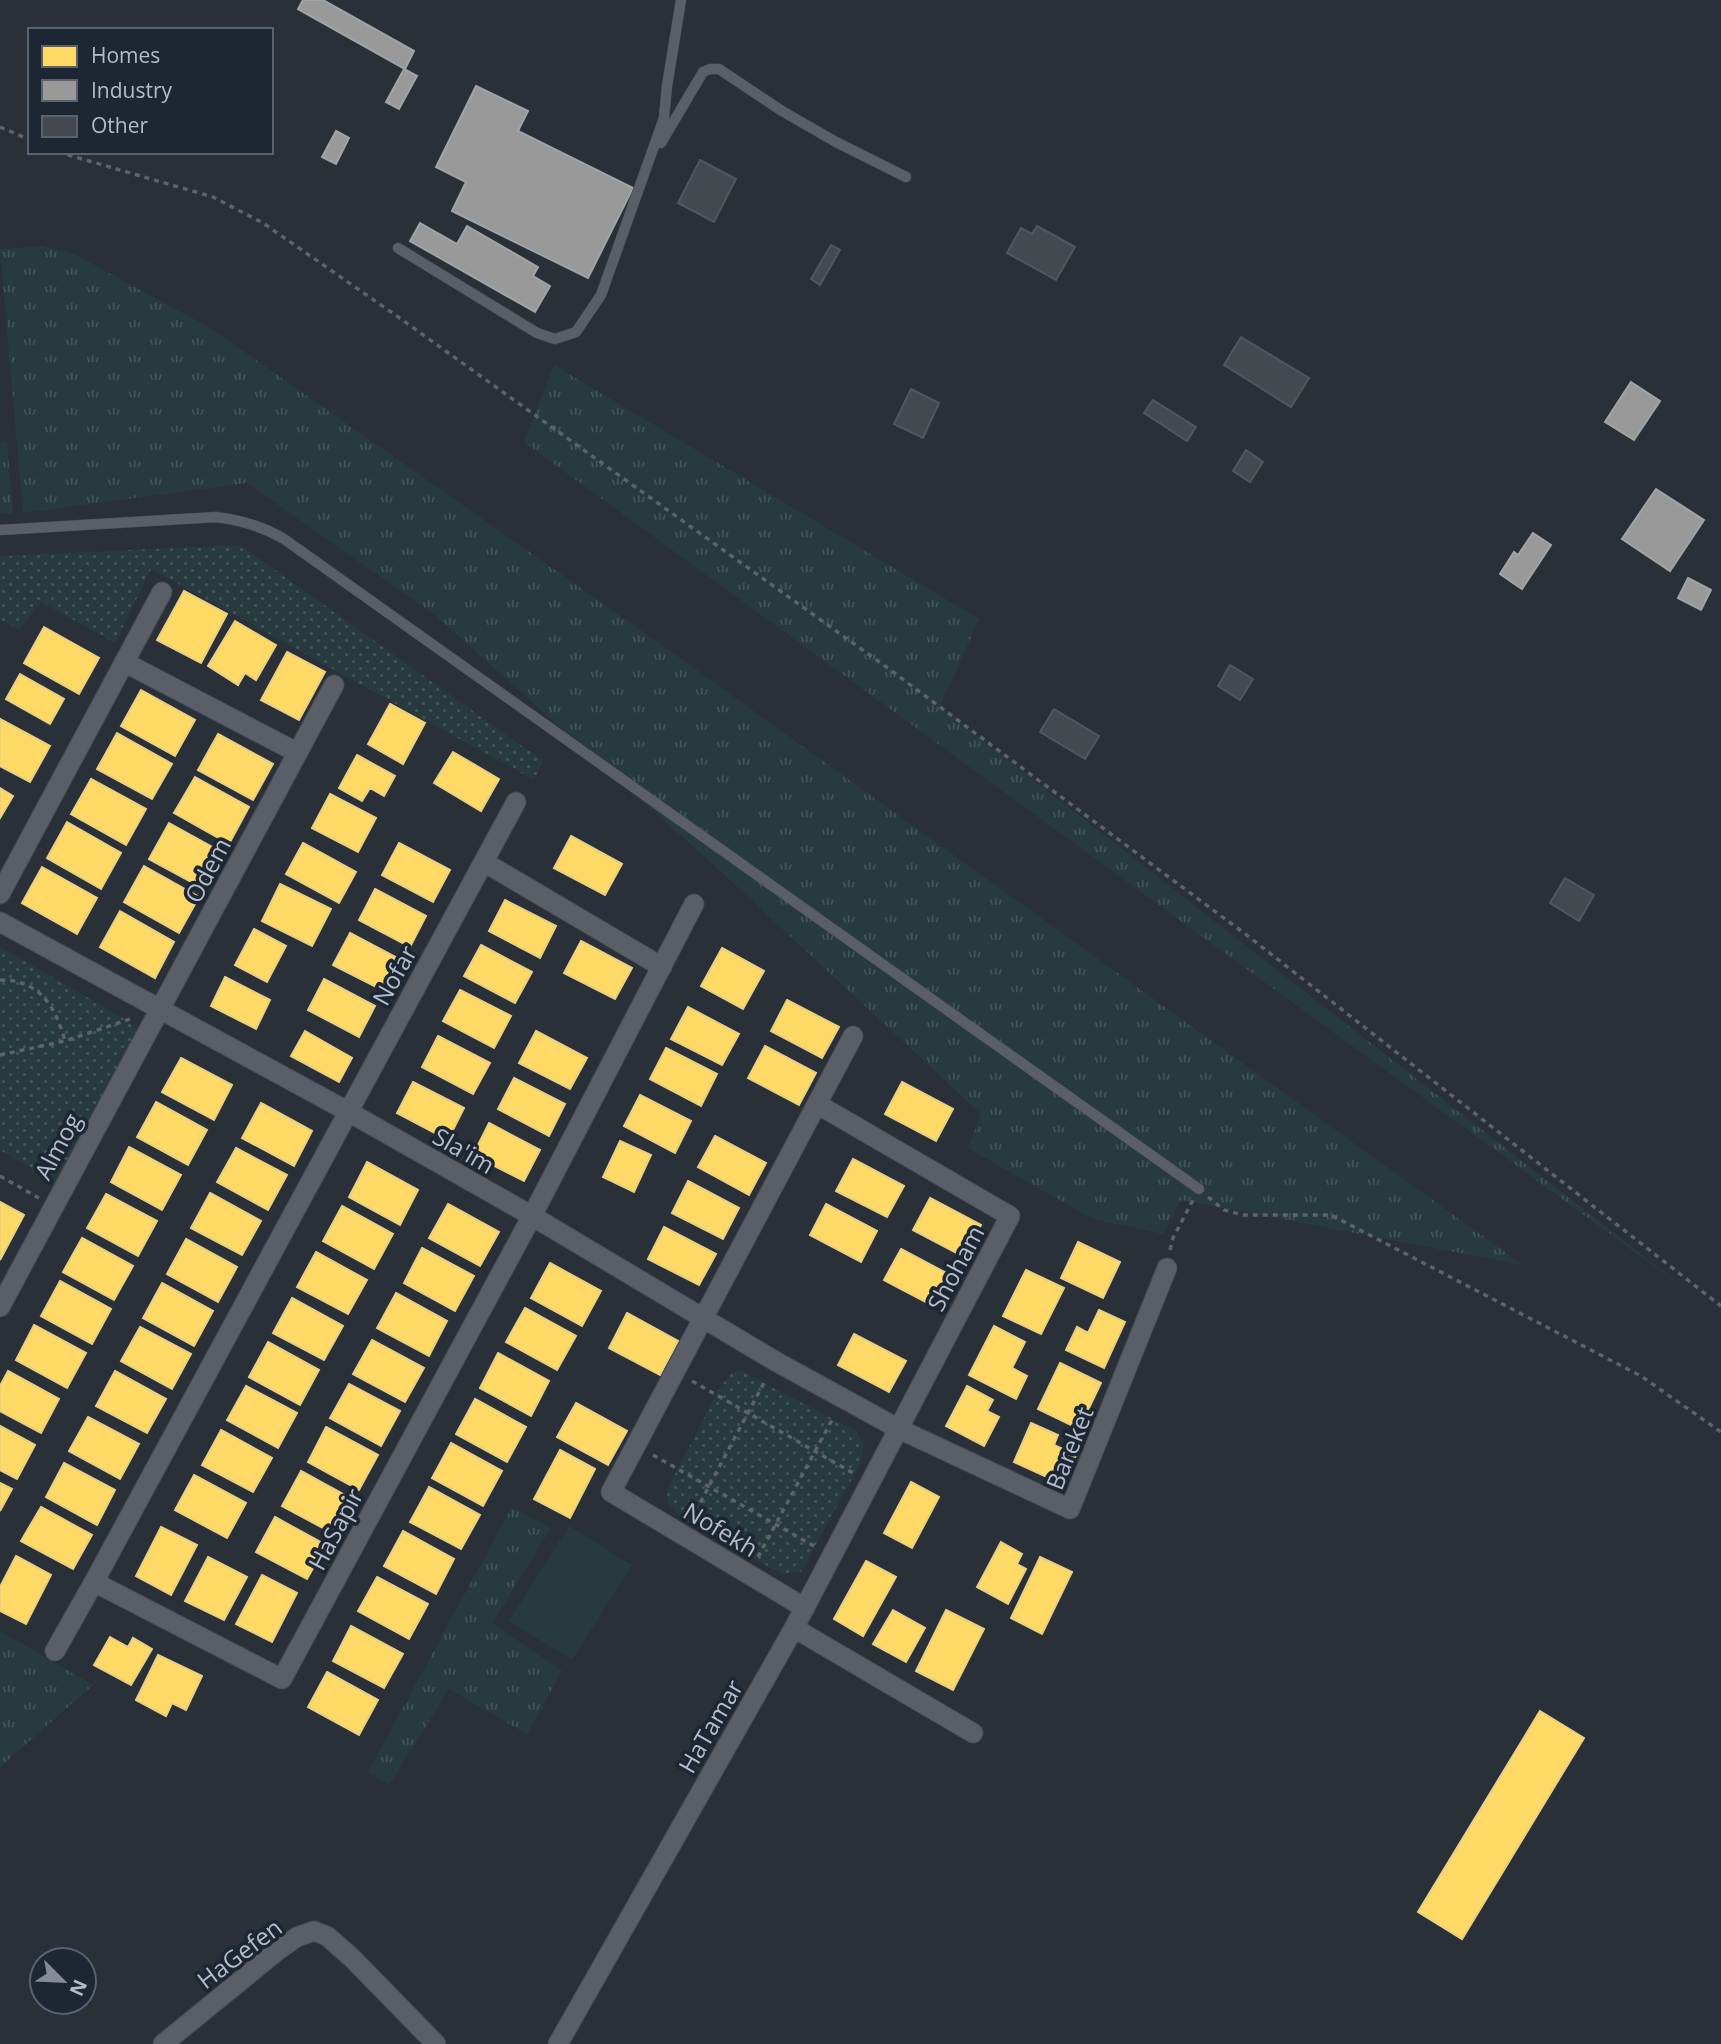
<svg xmlns="http://www.w3.org/2000/svg" width="1721" height="2044" viewBox="0 0 1721 2044" font-family="'Open Sans',sans-serif">
<style>
.grass{fill:url(#grass-tufts)}
.park{fill:url(#park-dots)}
.pitch{fill:#273a3e}
.homes{fill:#ffd966;stroke:#e8d084;stroke-width:2}
.industry{fill:#999;stroke:#a1a4a7;stroke-width:2}
.building{fill:#444950;stroke:#52575f;stroke-width:2}
.lines{fill:none;stroke-linecap:round;stroke-linejoin:round}
.lane-casing{stroke:#484c53;stroke-width:11}
.street-casing{stroke:#484c53;stroke-width:21}
.path{stroke:#5d636a;stroke-width:3.5;stroke-dasharray:5 5;stroke-linecap:butt}
.lane{stroke:#5a5e66;stroke-width:10}
.street{stroke:#5a5e66;stroke-width:19}
.labels{text-anchor:middle;dominant-baseline:central;stroke-width:7;stroke-linejoin:round;paint-order:stroke}
.street-label{font-size:24px;fill:#b4bcc9;stroke:#1d2633}
</style>
<defs>
<pattern id="grass-tufts" width="24" height="20" patternUnits="userSpaceOnUse" patternTransform="scale(1.75)"><rect width="24" height="20" fill="#273a3e"/><path d="M3 7l-1-3M5 7V3M7 7l1-3M15 17l-1-3M17 17v-4M19 17l1-3" fill="none" stroke="#445559"/></pattern>
<pattern id="park-dots" width="8" height="8" patternUnits="userSpaceOnUse" patternTransform="scale(1.75)"><rect width="8" height="8" fill="#273a3e"/><path d="M2 2h.1M6 6h.1" fill="none" stroke="#445559" stroke-width="1.8" stroke-linecap="round"/></pattern>
</defs>
<rect width="100%" height="100%" fill="#2a3038"/>
<path class="grass" d="M42,246l32,8 138,75 454,319 857,617 -342,-65 -18,34 -70,-15 -125,-71 13,-34 -265,-247 -281,-252 -188,-132 -224,30 -23,-264z
M554,365l425,254 -39,88 747,583 -1163,-848z
M7,442l6,72h-13v-71z
M512,1507l39,21 -59,95 70,48 -35,63 -78,-45 -60,96 -21,-13z
M0,1631l93,54 -93,82z"/>
<path class="park" d="M240,545l303,216 -9,19 -383,-211 -36,74 -74,-41 -22,28 -19,-10v-64z
M0,947l123,71 14,11 -1,9 -78,146 -58,-34z
M739,1370l117,61 8,14 -3,17 -60,110 -19,2 -100,-55 -13,-14 -2,-9 2,-10 51,-99 12,-14z"/>
<path class="pitch" d="M569,1526l63,39 -60,95 -63,-39z"/>
<path class="homes" d="M184,591l43,23 -26,49 -44,-23z
M235,621l41,24 -20,35 -11,-7 -7,12 -30,-19z
M44,627l55,31 -20,36 -55,-31z
M287,652l38,20 -26,48 -38,-20z
M20,674l44,25 -14,25 -44,-25z
M141,690l54,30 -20,36 -54,-30z
M390,704l35,19 -22,41 -35,-20z
M0,719l50,27 -20,36 -30,-16z
M117,733l55,31 -20,35 -55,-30z
M218,734l55,30 -20,36 -55,-30z
M453,752l46,27 -18,32 -47,-28z
M357,755l38,21 -11,20 -14,-8 -8,13 -23,-13z
M195,777l54,30 -20,37 -55,-31z
M91,779l55,30 -20,36 -55,-31z
M0,788l13,8 -13,22z
M330,794l46,24 -18,34 -46,-24z
M67,822l54,31 -20,36 -54,-31z
M169,823l54,30 -19,36 -55,-30z
M571,836l51,28 -17,31 -51,-27z
M303,843l53,29 -17,31 -53,-29z
M399,843l51,27 -17,32 -51,-27z
M144,866l55,31 -20,36 -55,-31z
M42,867l55,31 -20,36 -55,-31z
M280,884l51,25 -19,37 -50,-25z
M375,889l51,27 -16,31 -51,-27z
M505,900l51,26 -16,32 -51,-27z
M120,911l54,31 -19,36 -55,-31z
M254,929l32,17 -19,36 -32,-17z
M350,933l51,27 -17,31 -51,-26z
M581,941l51,27 -17,31 -51,-26z
M481,945l51,27 -17,31 -51,-27z
M722,948l42,23 -21,38 -42,-23z
M225,977l45,23 -14,29 -45,-23z
M324,979l51,27 -16,31 -51,-27z
M460,990l51,26 -17,32 -51,-27z
M787,1000l52,27 -17,31 -51,-27z
M688,1007l51,27 -17,31 -51,-26z
M305,1031l47,27 -13,24 -48,-26z
M536,1031l51,27 -17,31 -51,-26z
M438,1036l52,27 -17,31 -51,-27z
M765,1046l51,27 -17,32 -51,-27z
M666,1048l51,26 -16,32 -51,-27z
M181,1058l51,27 -18,35 -52,-28z
M514,1078l51,26 -16,32 -51,-27z
M413,1082l51,26 -16,32 -51,-27z
M902,1082l51,27 -17,32 -51,-27z
M640,1095l51,26 -16,32 -51,-27z
M156,1102l51,28 -19,35 -51,-28z
M261,1103l51,28 -18,35 -52,-28z
M489,1123l51,27 -16,31 -51,-26z
M715,1136l51,27 -17,32 -51,-28z
M620,1141l31,14 -17,37 -31,-15z
M129,1147l52,28 -19,35 -51,-28z
M236,1148l51,27 -19,35 -51,-28z
M853,1159l51,27 -17,31 -51,-26z
M367,1162l51,28 -18,35 -51,-28z
M688,1181l51,27 -16,31 -51,-26z
M210,1193l51,28 -19,34 -51,-27z
M106,1194l51,27 -19,35 -51,-28z
M930,1198l51,27 -17,32 -51,-27z
M0,1202l24,13 -24,45z
M448,1204l51,28 -19,34 -51,-28z
M826,1204l51,27 -16,31 -51,-27z
M342,1206l51,28 -19,35 -51,-28z
M664,1227l52,27 -17,31 -51,-26z
M82,1238l51,28 -19,34 -51,-28z
M186,1239l51,28 -19,35 -51,-28z
M1078,1242l42,20 -17,36 -42,-20z
M422,1248l52,28 -19,35 -51,-28z
M901,1249l51,27 -17,31 -51,-27z
M316,1252l51,28 -19,34 -51,-27z
M550,1263l51,28 -19,35 -51,-28z
M1026,1270l38,18 -23,46 -38,-18z
M60,1281l51,28 -19,35 -51,-28z
M162,1283l51,28 -19,35 -51,-28z
M396,1293l51,28 -18,35 -52,-28z
M292,1298l51,28 -19,34 -51,-27z
M525,1308l51,28 -19,34 -51,-28z
M1099,1310l26,12 -21,46 -38,-18 11,-23 11,6z
M627,1313l51,28 -18,34 -51,-27z
M34,1325l52,28 -19,35 -51,-28z
M994,1326l31,16 -13,26 15,8 -11,23 -47,-24z
M140,1327l51,27 -19,35 -51,-28z
M854,1334l52,27 -17,31 -51,-27z
M372,1340l52,28 -19,34 -52,-28z
M268,1342l51,28 -19,35 -51,-28z
M498,1353l51,28 -18,35 -51,-28z
M1060,1363l41,20 -22,46 -41,-20z
M8,1371l51,28 -18,34 -41,-22v-25z
M115,1371l51,28 -19,34 -51,-27z
M349,1384l51,27 -19,35 -51,-28z
M246,1386l51,27 -19,35 -51,-28z
M967,1386l26,14 -6,11 12,6 -15,29 -38,-20z
M475,1399l51,28 -19,35 -51,-28z
M576,1403l51,28 -19,34 -51,-28z
M88,1417l51,27 -19,35 -51,-28z
M1031,1423l27,12 -4,10 22,10 -14,29 -48,-22z
M0,1426l35,19 -18,34 -17,-9z
M326,1427l52,28 -19,35 -51,-28z
M221,1430l51,28 -19,34 -51,-27z
M451,1443l51,28 -19,35 -51,-28z
M560,1450l35,19 -25,49 -36,-19z
M64,1463l51,27 -18,35 -51,-28z
M301,1471l51,28 -18,35 -52,-28z
M194,1475l52,28 -19,35 -52,-28z
M911,1482l28,15 -27,51 -28,-15z
M0,1483l12,6 -12,22z
M429,1487l51,28 -19,34 -51,-27z
M41,1507l51,28 -19,34 -52,-28z
M275,1517l51,28 -19,34 -51,-27z
M161,1527l36,18 -26,50 -35,-19z
M403,1531l51,28 -18,35 -52,-28z
M1001,1542l21,12 -5,10 9,5 -18,35 -31,-17z
M16,1556l35,19 -25,49 -26,-13v-24z
M208,1557l39,20 -23,43 -39,-19z
M1040,1557l32,15 -30,62 -31,-16z
M866,1561l30,16 -33,59 -29,-17z
M262,1575l35,18 -25,49 -36,-18z
M377,1577l51,27 -19,35 -51,-28z
M893,1610l32,18 -19,34 -33,-18z
M946,1610l38,19 -31,61 -37,-19z
M351,1626l52,28 -19,34 -51,-27z
M110,1637l18,10 5,-9 19,11 -21,36 -37,-20z
M158,1655l44,21 -16,34 -14,-7 -6,13 -30,-16z
M327,1672l51,28 -19,35 -51,-28z
M1540,1711l44,27 -122,201 -44,-27z"/>
<path class="industry" d="M303,0h20l91,51 -9,18 -107,-60z
M404,69l13,7 -18,33 -13,-7z
M476,86l52,25 -10,20 115,57 -45,90 -136,-67 14,-29 -30,-15z
M336,131l13,7 -13,26 -14,-7z
M420,223l37,21 10,-18 71,41 -5,9 17,10 -15,26 -125,-71z
M1631,382l29,19 -26,39 -29,-18z
M1656,489l48,31 -34,51 -48,-32z
M1533,533l18,12 -29,44 -22,-15 14,-22 4,3z
M1688,578l23,12 -10,20 -23,-12z"/>
<path class="building" d="M700,160l36,19 -22,43 -36,-19z
M1037,226l38,21 -19,33 -49,-27 14,-25 11,6z
M831,245l9,5 -20,35 -9,-6z
M1241,337l68,41 -18,29 -67,-42z
M911,389l28,14 -16,35 -29,-14z
M1153,400l43,27 -9,14 -43,-28z
M1246,450l17,12 -13,20 -17,-11z
M1230,665l23,14 -13,21 -22,-14z
M1054,709l45,27 -14,23 -45,-27z
M1565,878l29,17 -15,26 -29,-18z"/>
<g class="lines">
<g class="lane-casing">
<path id="lane" d="M661,143l42,-71 7,-3h9l63,42 54,31 70,35
M398,248l139,85 18,6 21,-7 25,-37 63,-177 3,-32 14,-86
M0,530l216,-13c25,3 46,9 68,22l915,650"/>
</g>
<g class="street-casing">
<path id="street" d="M124,662l174,91
M484,862l178,105
M0,894l162,-302
M0,922l347,189 185,105 243,145 124,68 171,80 97,-241
M0,1307l334,-622
M94,1582l188,97 250,-463 162,-312
M805,1608l-194,-116 242,-456
M794,1628l179,105
M55,1651l39,-69 422,-780
M163,2044l114,-93 20,-14 17,-6 13,5 25,22 84,86
M558,2044l236,-416 216,-412 -193,-112"/>
</g>
<path class="path" d="M0,127l30,13
M58,152l155,45 50,26 138,96 484,347 359,267 477,373
M0,980c40,0 55,26 65,61
M0,1055l65,-14 68,-23
M0,1176l39,22
M1208,1197l16,13 19,5h88l310,161 80,56
M1170,1250l3,-12 20,-38
M692,1381l161,92
M653,1455l161,91
M691,1520l75,-141
M758,1557l76,-141"/>
<use href="#lane" class="lane"/>
<use href="#street" class="street"/>
</g>
<g class="labels">
<g class="street-label">
<text transform="translate(207 870) rotate(-62)">Odem</text>
<text transform="translate(394 975) rotate(-61)">Nofar</text>
<text transform="translate(57 1146) rotate(-62)">Almog</text>
<text transform="translate(464 1150) rotate(30)">Sla'im</text>
<text transform="translate(955 1268) rotate(-62)">Shoham</text>
<text transform="translate(1069 1448) rotate(-68)">Bareket</text>
<text transform="translate(335 1529) rotate(-62)">HaSapir</text>
<text transform="translate(721 1529) rotate(31)">Nofekh</text>
<text transform="translate(710 1726) rotate(-60)">HaTamar</text>
<text transform="translate(239 1953) rotate(-37)">HaGefen</text>
</g>
</g>
<rect x="28" y="28" width="245" height="126" fill="#1d2633" stroke="#59626f" stroke-width="2"/>
<rect x="42" y="46" width="35" height="21" fill="#ffd966" stroke="#59626f" stroke-width="2"/>
<text x="91" y="63" font-size="21" fill="#b4bcc9">Homes</text>
<rect x="42" y="80" width="35" height="21" fill="#999999" stroke="#59626f" stroke-width="2"/>
<text x="91" y="98" font-size="21" fill="#b4bcc9">Industry</text>
<rect x="42" y="116" width="35" height="21" fill="#444950" stroke="#59626f" stroke-width="2"/>
<text x="91" y="133" font-size="21" fill="#b4bcc9">Other</text>
<g transform="translate(63 1981) rotate(114)"><circle r="33" fill="#1d2633" stroke="#59626f" stroke-width="2"/>
<path d="M0-5L12 26L0 18L-12 26Z" fill="#848b96"/>
<text y="-10" font-size="19" font-weight="bold" text-anchor="middle" fill="#b4bcc9">N</text>
</g>
</svg>
